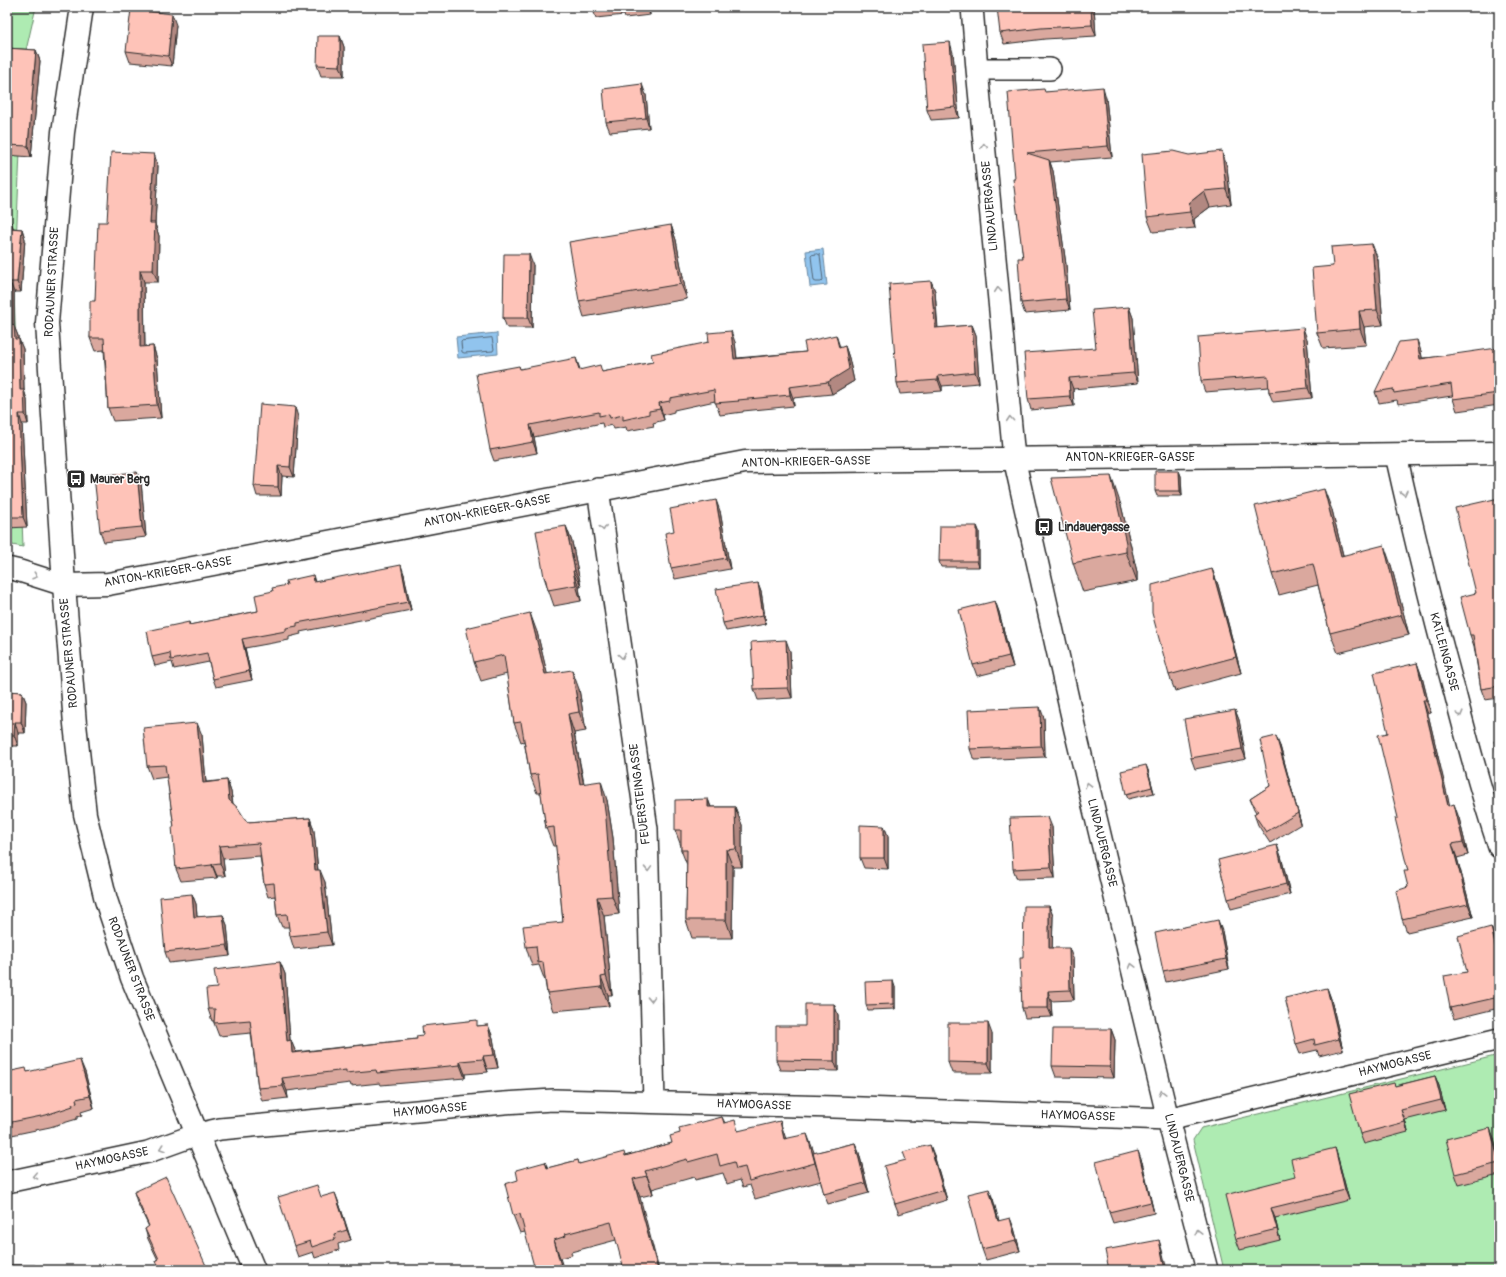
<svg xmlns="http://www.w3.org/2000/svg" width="1506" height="1277" viewBox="0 0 1506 1277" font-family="Pangolin,sans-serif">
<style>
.green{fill:#aeebb2;stroke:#6c8b6e}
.water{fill:#91c4ee;stroke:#6887a0}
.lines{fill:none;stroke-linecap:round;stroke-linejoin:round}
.shore{stroke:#546879;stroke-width:1}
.minor-casing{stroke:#2b2b2b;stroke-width:24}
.tertiary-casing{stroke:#2b2b2b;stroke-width:25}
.secondary-casing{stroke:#2b2b2b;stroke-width:25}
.minor{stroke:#fff;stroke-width:21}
.tertiary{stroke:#fff;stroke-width:22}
.secondary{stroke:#fff;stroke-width:22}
.wall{fill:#daa89e;stroke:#2b2b2b}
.shaded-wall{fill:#b28881;stroke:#2b2b2b}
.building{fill:#fec3b8;stroke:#2b2b2b}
.oneway{stroke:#a0a0a0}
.labels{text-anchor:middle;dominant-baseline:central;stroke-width:3;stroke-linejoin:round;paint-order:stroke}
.street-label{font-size:12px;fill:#2b2b2b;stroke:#fff}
.poi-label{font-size:12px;font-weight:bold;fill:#2b2b2b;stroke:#fff;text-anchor:start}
</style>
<rect width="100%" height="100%" fill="#fff"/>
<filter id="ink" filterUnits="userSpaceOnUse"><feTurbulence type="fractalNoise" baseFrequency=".025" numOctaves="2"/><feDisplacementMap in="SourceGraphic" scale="8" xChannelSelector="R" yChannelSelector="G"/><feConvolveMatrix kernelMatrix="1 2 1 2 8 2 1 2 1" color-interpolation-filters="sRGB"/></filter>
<g filter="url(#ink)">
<path class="green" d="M7,7h29l-12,52 -10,233 9,255 -16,-3z
M1499,1055v215h-275l-31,-130 8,-12z"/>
<path class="water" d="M823,249l4,36 -17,2 -4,-36z
M497,333l1,21 -40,4 -2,-21z"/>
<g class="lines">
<path class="shore" d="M818,254l2,1 3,25 -2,2h-5l-2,-1 -3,-25 1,-1z
M492,338l2,11 -1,2 -29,2 -2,-1 -1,-10 1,-1z"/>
<g class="minor-casing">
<path id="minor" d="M972,7l5,62 37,389 61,272 93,389 39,151
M977,69h73
M1396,455c18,80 37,159 59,238 13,51 27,103 44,154
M598,489l49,340 7,273
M7,568l13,3 44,14
M7,1182l141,-30 50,-18 22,-5 284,-26 49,-3 281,7 334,12 331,-80"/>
</g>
<g class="tertiary-casing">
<path id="tertiary" d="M64,585l44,-1 48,-9 589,-113 754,-9"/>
</g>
<g class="secondary-casing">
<path id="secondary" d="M82,7l-19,125 -16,191 17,262 11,139 10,90 21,86 26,78 122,292"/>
</g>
<use href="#minor" class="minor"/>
<use href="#tertiary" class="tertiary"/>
<use href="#secondary" class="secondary"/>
</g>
<path class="wall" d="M592,7h57l1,8 -25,3 -1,-3 -28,3z
M1094,7l2,29 -51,3 -41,5 -4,-11z
M1496,7h3v4h-2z
M176,25l-4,41 -42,-4 -4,-11z
M340,36l4,11v29h-23l-4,-11z
M7,48l29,2 4,11 -9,96 -24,-2z
M953,53l6,65 -28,2 -4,-10z
M1046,92l60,6 6,59 -62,5 3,9 13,94 4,45 -45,4 -4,-11 2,-45 -8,-79z
M646,95l3,33 -39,4 -4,-10z
M154,154l4,12 -3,58 4,12 -1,46h-14l1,65 8,-1 4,13 4,59 -48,3 -5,-13 -4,-58 -9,1 -5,-13 5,-37 12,-79z
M1227,167l4,37 -21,3 -16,12 1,9 -42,4 -6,-15z
M7,221l4,1 2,6 9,1 3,10 -4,53h-7v34l4,10v3l5,10 1,41 3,10 1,24h-6l5,103 -20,1z
M671,225l5,15 11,59 -103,18 -5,-16z
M1372,244l6,16 5,65 -19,2 2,18 -43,3 -6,-15 16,-67z
M533,265l-1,63h-25l-4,-10z
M931,281l4,10 3,37 34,-3 4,10 3,48 -37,3v5l-42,3 -3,-11z
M1129,307l4,11 5,65 -65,6 1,17 -43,4 -3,-11 68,-51z
M1307,339l5,59 -39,4 -4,-10v-5l-64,5 -4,-11z
M735,342l2,16 69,-6 35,-4 4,-2 4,12 5,23 -22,13 -39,4 1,8 -51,5v1l-23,3 -5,-14 -41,9v2l-11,3 1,5 -11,3 1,3 -27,5 -1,-4 -12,2 -2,-4 -9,2 -1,-4 -68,14 3,16 -43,8 -4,-11 29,-84 1,3 61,1 22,2 50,-10z
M1421,351l1,7 77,-5v52l-42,6 -5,-15 -54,8 -1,-4 -18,3 -4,-11z
M298,417l-4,60 -12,-1 -1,20h-24l-3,-10z
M1179,471l2,5 1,20h-25l-2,-5z
M141,482l5,55 -42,5 -4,-11z
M1499,498v200l-14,2 -4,-11 -7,-43 -4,-11 6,-42z
M1121,505l16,67v9l-54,11 -10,-29z
M1332,510l11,45 48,10 18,70 -71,18 -8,-20 -12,-48 -39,10 -7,-21z
M720,511l10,58 -55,10 -4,-11 3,-37z
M566,526l6,16 9,45h-2l2,14 -27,5 -10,-29z
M977,526l2,5v36h-38l-2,-6z
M1212,569l6,16 23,88 -66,18 -6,-16z
M404,574l7,36 -111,22 1,2 -12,3v3l-44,8 7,32 -36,7 -3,-8 -4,-17 -35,7 -2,-7 -17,4 -3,-9 37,-35 1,3 68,-14 15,-20 14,-6 26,-10 2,7z
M758,583l3,8 5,33 -40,7 -3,-8z
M995,601l4,11 14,55 -36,9 -4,-11z
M537,632l10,42 32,15 7,42 -12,2 10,50 23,17 6,38 6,76 -15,2 8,79h-4l1,11 -56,5 -6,-18 -2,-12 -6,-16 -7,1 -6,-19 37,-25 -7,-76h-3l-7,-18 -5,-35h-4l-7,-18 -6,-34 -3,1 -7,-19 -7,-49 -26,7 -7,-19z
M790,651l2,47 -34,2 -4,-11z
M1417,663l5,14 9,36 -3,1 21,91 10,13 9,37 -11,3 16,59 -66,15 -5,-13 6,-32v-16l-10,-53 -10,-85z
M7,691l15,1 4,10 -1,31h-7v13h-11z
M1235,710l4,10 7,39 -51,10 -4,-11z
M1044,718l1,39 -71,3 -4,-11z
M202,735l4,47 21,-2 4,12 2,11 14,19 63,-4 4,13 4,39 7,12 7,63 -38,4 -4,-13 -1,-9h-7l-5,-12 -2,-19 -7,1 -4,-13 -4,-28 -37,3 2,17h-8v2l-36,3 -5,-12 -2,-42 -7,-50 -15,2 -5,-13z
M1280,746l21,78 -31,19 -12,-18 -4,-11 2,-2 -2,-3 -4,-10 20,-13z
M1148,770l6,23 -26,6 -2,-5z
M708,799l3,8h24l7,18v42h-9l-1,71h-40l-6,-18 1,-55 -6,-15v-4l-6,-16z
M884,826l4,10v33l-24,-1 -4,-10z
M1052,827l3,51 -38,1 -4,-10z
M1281,856l9,38 -59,15 -3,-10z
M192,894l4,10 1,13 26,-2 4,10 3,31 -61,7 -4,-11z
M1049,906l4,10 -1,32 21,10 1,42 -23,1 1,16 -27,1 -3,-10 1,-50z
M1491,927l4,10 4,20v51l-45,11 -4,-11 17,-36z
M1222,931l7,38 -63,13 -3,-11z
M280,962l5,12 5,66 6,12 121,-13 6,-4 55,-9 10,-1 5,13 5,30 -11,1 1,3 -23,2v4l-84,7 -1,-2 -29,3 -1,-3 -63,8 1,7 -26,3 -4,-13 -7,-55 -32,3 -5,-13v-2h-2l-4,-12 9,-21z
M895,987v22l-27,1 -2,-5z
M1327,988l4,11 12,51 -24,6 -2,-6 -17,4 -4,-10z
M834,1004l4,11v56l-58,-1 -4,-10 29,-34z
M1111,1029l4,11 -1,38 -58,-1 -4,-11z
M992,1034v39h-40l-4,-11z
M7,1072h78l9,36 -13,4 1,3 -5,2v2l-27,8 -43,9z
M1435,1076l4,10 6,24 -40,10 3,12 -44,12 -4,-10 35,-48z
M722,1117l3,6 14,8 47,8 28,14 41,-10 4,10 10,40 -41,11 -4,-10 -3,-13 -66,18 -5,-14 -7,2 -3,-7 -13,4 -4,-11 -28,7 -1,-3 -42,12 1,5 -13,3 -24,43 -45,12 1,3 -12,3 -35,-26 -5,1 -7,-18 32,-53 3,6 30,-8 1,4 46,-8 47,-13 8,-10z
M1494,1139l5,21v15l-40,10 -4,-11z
M1335,1148l3,10 11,42 -74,18 5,22 -40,10 -4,-11 59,-62z
M934,1155l13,45 -48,14 -4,-10 11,-44z
M1142,1162l12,51 -41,10 -4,-11z
M134,1192l74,78h-48l-4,-9 2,-1 -10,-21 -3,-10 4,-2 -12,-25z
M322,1197l17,6 12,37 -13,4 1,6 -24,8 -2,-6 -15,5 -4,-11z
M993,1199l6,22 15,7 6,23 -34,9 -4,-11z"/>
<path class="shaded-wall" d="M647,7h2l1,8z
M1091,7h3l2,29 -4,-11z
M172,14l4,11 -4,41 -4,-10z
M340,36l4,11v29l-4,-10z
M950,42l3,11 6,65 -4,-11z
M36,50l4,11 -9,96 -3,-11z
M642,84l4,11 3,33 -3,-10z
M1103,87l3,11 6,59 -4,-11z
M1222,151l5,16 4,37 -5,-15z
M154,154l4,12 -3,58 4,12 -1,46 -5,-12 -3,-47z
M1049,160l4,11 13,94 4,45 -4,-11z
M1204,191l6,16 -16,12 1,9 -5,-16 -1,-9z
M11,222l4,10 -5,-4z
M671,225l5,15 11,59 -6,-15z
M22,229l3,10 -4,53 -4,-10z
M1372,244l6,16 5,65 -6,-15z
M529,254l4,11 -1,63 -4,-10z
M140,270l4,12 1,78 -5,-13z
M931,281l4,10 3,48 -3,-11z
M10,282l4,10v34l4,10v14l-3,-11 -4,-16z
M1129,307l4,11 5,65 -4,-10z
M1359,311l5,16 2,18 -6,-16z
M972,325l4,10 3,48 -4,-11z
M1303,328l4,11 5,59 -4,-10z
M731,331l4,11 3,28 -4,-11z
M836,335l4,12 3,12 -4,-11z
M19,339l4,10 1,41 3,10 1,24 -3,-10 -5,-24z
M1417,340l4,11 3,19 -4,-11z
M153,346l4,13 4,59 -4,-13z
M845,346l4,12 5,23 -22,13 -4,-12z
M576,358l4,11 3,12 -4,-11z
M938,376l4,10v5l-4,-11z
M1069,378l4,11 1,17 -4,-10z
M789,387l4,11 1,8 -4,-11z
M659,403l4,12 1,5 -4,-11z
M295,407l3,10 -4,60 -4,-10z
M19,414l3,10 5,103 -4,-10z
M530,425l4,12 3,16 -4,-11z
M278,466l4,10 -1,20 -3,-9z
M1179,471l2,5 1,20 -2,-5z
M137,472l4,10 5,55 -4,-10z
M1111,476l10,29 16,67v9l-11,-29z
M1324,489l8,21 16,66 -7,-20z
M716,500l4,11 10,58 -4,-11z
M566,526l6,16 9,45 -6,-16z
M977,526l2,5v36l-2,-6z
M1384,545l7,20 18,70 -8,-20z
M401,565l3,9 7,36 -3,-8z
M1212,569l6,16 23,88 -5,-16z
M573,571l6,16 2,14 -5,-16z
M758,583l3,8 5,33 -3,-9z
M995,601l4,11 14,55 -4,-11z
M530,613l7,19 15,61 -7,-19z
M242,639l3,9 7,32 -3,-9z
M786,640l4,11 2,47 -4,-10z
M1417,663l5,14 9,36 -5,-13z
M572,670l7,19 7,42 -7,-19z
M22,692l4,10 -1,31 -4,-11z
M1423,700l5,14 25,105 -5,-13z
M1040,707l4,11 1,39 -4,-11z
M1235,710l4,10 7,39 -4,-10z
M568,714l6,19 13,69 -7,-18z
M15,722l3,11v13l-4,-11z
M197,723l5,12 5,60 -4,-12z
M1276,736l4,10 21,78 -3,-11z
M1146,765l2,5 6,23 -2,-6z
M227,780l4,12 3,21 -5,-13z
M601,781l6,19 6,38 6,76 -7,-18z
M708,799l6,18 -6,-10z
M1454,804l5,14 9,37 -5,-13z
M735,807l7,18v42l-6,-18z
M1048,817l4,10 3,51 -4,-11z
M310,818l4,13 5,52 -4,-13z
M884,826l4,10v33l-4,-11z
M1452,844l5,14 16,59 -5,-13z
M1277,845l4,11 9,38 -4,-10z
M219,846l4,13 2,17 -5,-13z
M726,850l7,17 -1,71 -6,-18z
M212,864l5,12v2l-5,-13z
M320,870l5,12 7,63 -5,-13z
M192,894l4,10 2,24 -4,-11z
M597,897l7,19 8,79 -6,-19z
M1049,906l4,10 -1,42 -3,-10z
M223,915l4,10 3,31 -3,-11z
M1218,920l4,11 7,38 -3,-10z
M1491,927l4,10 4,20v7z
M1069,948l4,10 1,42 -4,-10z
M280,962l5,12 6,79 -4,-12z
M601,977l7,18 1,11 -7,-19z
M893,981l2,6v22l-2,-5z
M1327,988l4,11 12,51 -4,-11z
M1048,991l3,10 1,16 -4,-9z
M834,1004l4,11v56l-4,-10z
M988,1023l4,11v39l-4,-10z
M488,1025l5,13 5,30 -4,-13z
M1111,1029l4,11 -1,38 -4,-11z
M291,1040l5,13h-4z
M483,1056l4,13 1,3 -5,-13z
M80,1060l5,12 9,36 -4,-12z
M460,1061l5,13v4l-5,-13z
M1435,1076l4,10 6,24 -4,-10z
M282,1078l5,13 1,7 -5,-12z
M1401,1110l4,10 3,12 -3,-10z
M780,1121l6,18h-2z
M1490,1128l4,11 5,21v4z
M807,1134l7,18 7,29 -6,-18z
M855,1143l4,10 10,40 -4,-10z
M930,1145l4,10 13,45 -4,-10z
M1335,1148l3,10 11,42 -4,-10z
M1138,1151l4,11 12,51 -3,-11z
M645,1171l7,18 1,5 -6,-18z
M633,1179l7,18 19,73h-1z
M989,1189l4,10 8,33 -3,-11z
M335,1193l4,10 12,37 -4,-10z
M1271,1208l4,10 5,22 -3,-11z
M1010,1218l4,10 6,23 -4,-10z
M554,1240l10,30h-2z
M1159,1240l3,10 5,20h-2z"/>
<path class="building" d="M997,7h94l1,18 -51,3 -41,5z
M131,9l41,5 -4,42 -42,-5z
M318,36h22v30l-23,-1z
M950,42l5,65 -28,3 -5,-66z
M7,48l29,2 -8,96 -21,-1z
M642,84l4,34 -40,4 -3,-33z
M1103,87l5,59 -81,7 22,7 13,94 4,45 -45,4 -3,-45h5l-10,-79h2l-7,-87 36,-3 1,3z
M1173,151l16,4 33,-4 4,38 -22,2 -15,12 1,9 -43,5 -5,-63z
M111,152l43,2 -4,69h5l-2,47h-13v77l13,-1 4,59 -49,3 -4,-70h-14v-37h5l3,-79h9z
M7,221l4,1 -1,6 12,1 -5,53h-7l1,41 3,3 1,13h4l1,51h4l1,24h-6l4,103h-16z
M671,225l10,59 -102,17 -10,-59z
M1372,244l5,66 -18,1 1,18 -43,4 -5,-65 21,-2 -2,-19z
M504,254h25l-1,64h-25z
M931,281l4,47 37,-3 3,47 -37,4v4l-41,3 -8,-99z
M1129,307l5,66 -65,5 1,18 -42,3 -4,-46 72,-5 -4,-38z
M1303,328l5,60 -39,4 -1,-16 -67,5 -3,-44z
M731,331l3,28 72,-7 -2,-10 32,-7 3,13 6,-2 4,23 -21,13 -39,5 1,8 -52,5 1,1 -24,2 -1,-13 -44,8v3l-11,2 1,6 -11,2v3l-26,6v-5l-13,3 -1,-4 -10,2v-4l-69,13 3,17 -43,8 -14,-76 43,-8 1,3 56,-11 3,12 21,-5 2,7 51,-10 -2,-8 58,-12 -1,-9z
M1417,340l3,19 77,-11 2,10v35l-46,6 -2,-15 -57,9 -1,-4 -18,3 24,-50z
M260,404l35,3 -5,60 -12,-1v21l-24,-1z
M1155,471h24l1,20h-25z
M137,472l5,55 -42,4 -6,-55z
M1111,476l15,67v9l-53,11 -22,-85z
M1324,489l17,67 43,-11 17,70 -71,18 -17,-69 -41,10 -17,-68z
M1499,498v51l-1,1 1,2v134l-18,3 -8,-54h-3l-10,-38 16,-4 -21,-85z
M716,500l10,58 -55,10 -6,-35 9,-2 -4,-22z
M566,526l9,45h-2l3,14 -28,5 -3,-13h-1l-8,-46z
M940,526h37v35h-38z
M401,565l7,37 -111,21v3l-11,2v3l-44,8 7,32 -36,8 -6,-26 -36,7 -1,-7 -18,4 -5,-26 42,-9v3l69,-14 -3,-16 18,-4 -1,-3 15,-3 -1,-4 27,-6 1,7z
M1212,569l24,88 -67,18 -17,-62v-28z
M758,583l5,32 -40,8 -7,-34z
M995,601l14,55 -36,9 -14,-55z
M530,613l15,61 27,-4 7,42 -11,2 12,70 21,-3 5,38 6,77 -15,1 9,79 -5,1 1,10 -55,6 -4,-31 -5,1 -2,-17 -10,1 -3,-21 40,-4 -9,-95 -8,1 -8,-54 -8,1 -9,-53 -7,1 -10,-68 -30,7 -8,-34z
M786,640l2,48 -34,1 -3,-47z
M1417,663l9,37h-3l25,106 6,-2 9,38 -11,2 16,60 -66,15 -6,-28 12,-4 -4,-16h4l-13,-53h3l-20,-83 10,-2 -14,-60z
M7,691l15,1 -1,30h-6l-1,13h-7z
M1040,707l1,39 -71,3 -2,-39z
M1235,710l7,39 -51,9 -7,-39z
M197,723l6,60 24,-3 2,20 9,8 9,14 63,-4 5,52h5l7,62 -37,4 -3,-22 -10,1 -3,-32 -10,1 -5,-41 -40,3 1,17 -8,1v1l-36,4 -4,-42h2l-9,-62 -18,1 -4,-38z
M1276,736l22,77 -32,19 -12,-18 4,-3 -8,-12 20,-13 -10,-46z
M1499,740v25l-5,-24z
M1146,765l6,22 -26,7 -5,-23z
M708,799v8h27l1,42 -10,1v70h-40l1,-70h-6v-20h-6v-30z
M1048,817l3,50 -38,2 -3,-51z
M860,825l24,1v32h-24z
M1277,845l9,39 -58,15 -10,-39z
M192,894l2,23 29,-2 4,30 -62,7 -5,-55z
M1024,906h25v42h20l1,42 -22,1v17h-26l-2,-50h3z
M1218,920l8,39 -63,12 -8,-38z
M1491,927l8,36v34l-49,11 -6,-32 23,-4 -9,-36z
M280,962l7,79 4,-1 1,13 125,-14 -1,-3 7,-1 -1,-9 55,-6v6l11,-1 6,30 -11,1v3l-23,2v4l-83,8 -1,-3 -30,3v-3l-64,8 1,8 -25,2 -8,-68 -36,3 1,-14h-7l-2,-20 11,-1 -3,-18z
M893,981v23l-27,1 -1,-23z
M1327,988l12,51 -24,6 -1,-6 -18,5 -11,-46z
M805,1004h29v57l-58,-1v-34h29z
M948,1023h40v40l-40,-1z
M1053,1029h58l-1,38 -58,-1z
M80,1060l10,36 -14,3 1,4 -5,1 1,2 -27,9 -39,8v-51l19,-4 1,4z
M1435,1076l6,24 -40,10 4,12 -45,12 -11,-40 45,-11 1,3z
M722,1117l2,6 11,-3 3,11 42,-10 4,18 23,-5 8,29 -66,18 -4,-14 -9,2 -2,-7 -14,4 -3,-12 -29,8 -1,-3 -42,12 2,5 -14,3 25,91h-34l-13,-48 -46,12 1,2 -12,4 8,30h-27l-15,-56 -7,1 -8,-31 13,-4 -2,-10 29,-8 2,6 31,-8 1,4 45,-12 1,4 47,-13 -2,-7 10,-3 -1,-5z
M1490,1128l9,35 -44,11 -9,-35z
M855,1143l10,40 -41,11 -11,-41z
M930,1145l13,45 -48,14 -11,-38 22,-6 -3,-8z
M1335,1148l10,42 -74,18 6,21 -41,10 -11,-44 70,-18 -4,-18z
M1138,1151l13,51 -42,10 -13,-50z
M166,1177l42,93h-47l-5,-9 3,-2 -14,-30 4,-3 -15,-34z
M317,1185l4,12 14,-4 12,37 -13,4 1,5 -23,8 -2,-6 -16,5 -16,-49z
M989,1189l9,32 12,-3 6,23 -34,8 -14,-55z
M1159,1240l6,30h-56l-4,-20z
M7,1265h28l-1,5h-27z
M1426,1267l1,3h-12z"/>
<defs><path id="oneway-chevron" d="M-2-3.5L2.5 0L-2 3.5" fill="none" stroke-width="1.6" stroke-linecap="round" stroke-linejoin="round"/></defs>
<g class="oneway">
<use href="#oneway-chevron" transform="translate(984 146) rotate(-95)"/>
<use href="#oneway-chevron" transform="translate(998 290) rotate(-95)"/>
<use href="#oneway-chevron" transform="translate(1010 419) rotate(-95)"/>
<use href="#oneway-chevron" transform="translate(1404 493) rotate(77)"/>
<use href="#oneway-chevron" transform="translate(603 528) rotate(82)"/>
<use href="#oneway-chevron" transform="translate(35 576) rotate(18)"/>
<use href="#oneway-chevron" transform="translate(622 656) rotate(82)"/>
<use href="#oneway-chevron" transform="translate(1460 714) rotate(75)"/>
<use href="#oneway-chevron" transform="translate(1088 785) rotate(-104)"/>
<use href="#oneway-chevron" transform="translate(648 869) rotate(88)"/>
<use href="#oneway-chevron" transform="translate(1132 966) rotate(-104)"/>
<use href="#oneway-chevron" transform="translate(651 999) rotate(88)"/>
<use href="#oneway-chevron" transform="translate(1162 1093) rotate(-104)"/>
<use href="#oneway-chevron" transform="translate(162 1148) rotate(161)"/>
<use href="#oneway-chevron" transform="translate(35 1176) rotate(168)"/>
<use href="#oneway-chevron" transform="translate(1198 1232) rotate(-104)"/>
</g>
</g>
<defs>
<g id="bus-square" transform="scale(1)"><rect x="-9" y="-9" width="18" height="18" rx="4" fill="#2b2b2b" stroke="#fff"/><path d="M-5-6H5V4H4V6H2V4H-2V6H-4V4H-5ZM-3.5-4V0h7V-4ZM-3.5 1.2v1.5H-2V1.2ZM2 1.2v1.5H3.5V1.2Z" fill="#fff"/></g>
</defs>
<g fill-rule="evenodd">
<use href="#bus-square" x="76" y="479"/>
<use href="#bus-square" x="1044" y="527"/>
</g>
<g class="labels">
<g class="street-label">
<text transform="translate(990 206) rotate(-95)">LINDAUERGASSE</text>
<text transform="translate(52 282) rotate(-87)">RODAUNER STRASSE</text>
<text x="1130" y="457">ANTON-KRIEGER-GASSE</text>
<text transform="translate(806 462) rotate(-1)">ANTON-KRIEGER-GASSE</text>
<text transform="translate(487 511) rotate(-11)">ANTON-KRIEGER-GASSE</text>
<text transform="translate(168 572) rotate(-10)">ANTON-KRIEGER-GASSE</text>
<text transform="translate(1444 652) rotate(75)">KATLEINGASSE</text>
<text transform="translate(69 653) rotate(-95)">RODAUNER STRASSE</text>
<text transform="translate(640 794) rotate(-97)">FEUERSTEINGASSE</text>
<text transform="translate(1102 843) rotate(76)">LINDAUERGASSE</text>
<text transform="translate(131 969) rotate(69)">RODAUNER STRASSE</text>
<text transform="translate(1395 1064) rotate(-14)">HAYMOGASSE</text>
<text transform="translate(754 1105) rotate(2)">HAYMOGASSE</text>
<text transform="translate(430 1110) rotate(-5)">HAYMOGASSE</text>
<text transform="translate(1078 1116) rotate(2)">HAYMOGASSE</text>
<text transform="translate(1179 1158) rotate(76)">LINDAUERGASSE</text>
<text transform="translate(112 1159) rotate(-12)">HAYMOGASSE</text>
</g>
<g class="poi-label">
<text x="90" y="479">Maurer Berg</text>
<text x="1058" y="527">Lindauergasse</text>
</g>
</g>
<rect width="1506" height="1277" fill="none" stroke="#fff" stroke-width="24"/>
<rect x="12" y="12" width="1482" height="1253" fill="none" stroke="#2b2b2b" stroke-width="1.5" filter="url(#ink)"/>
</svg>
